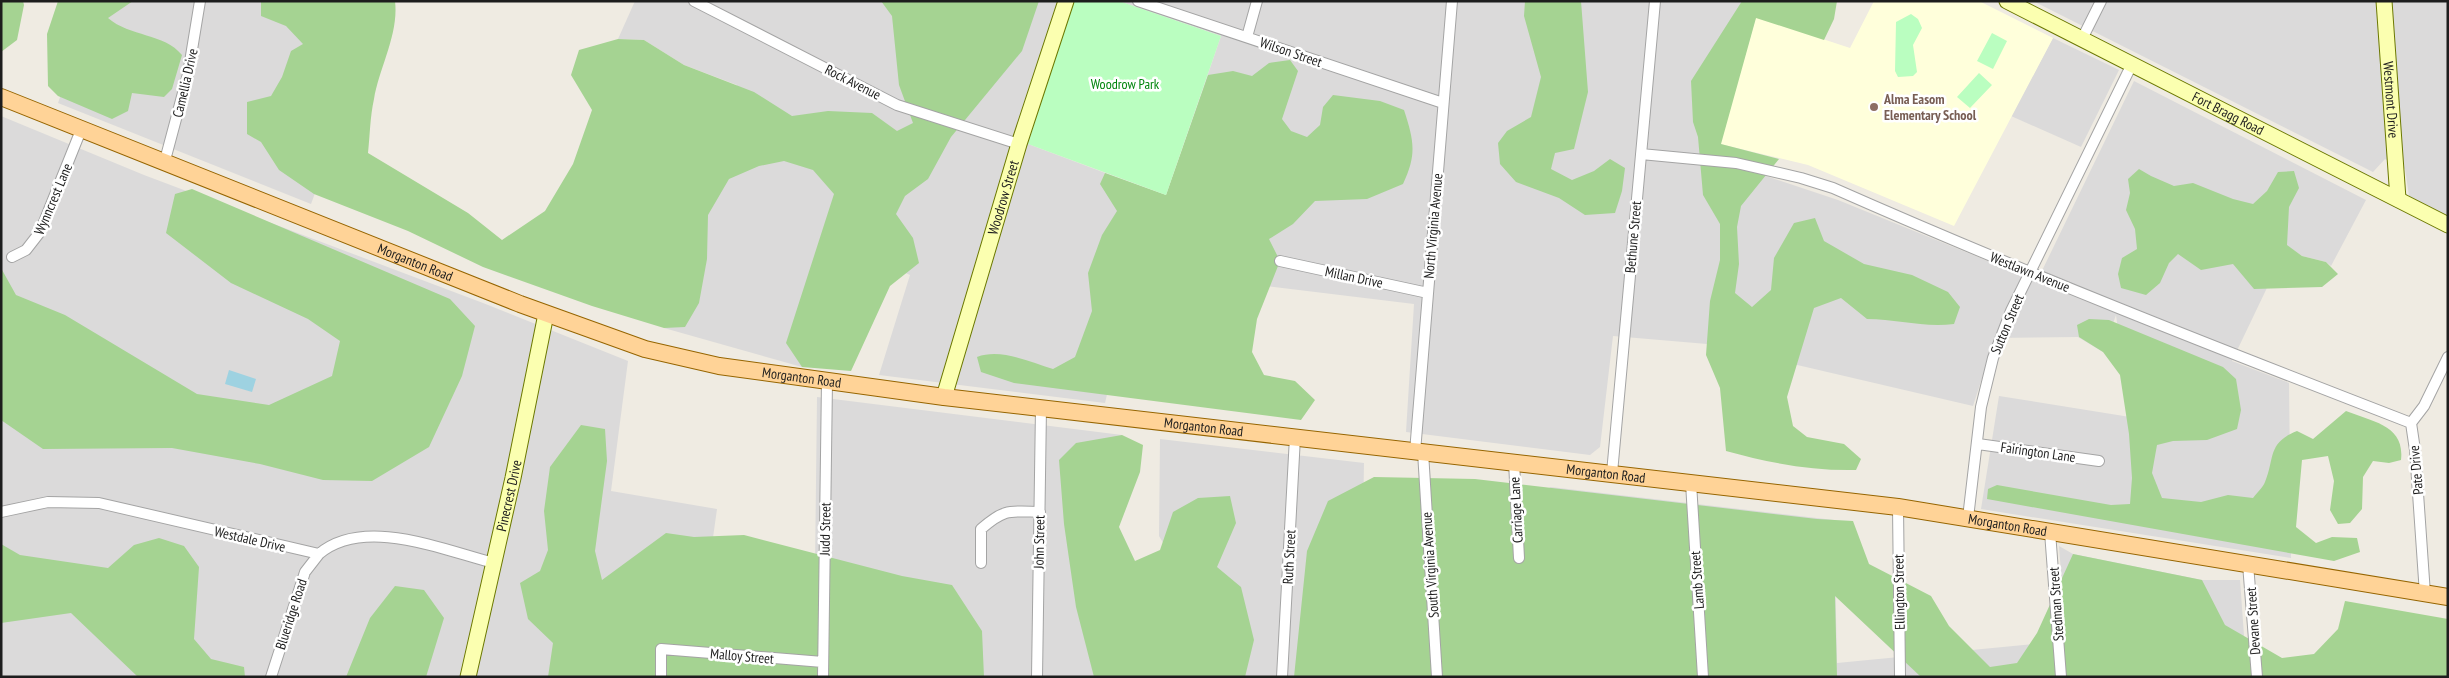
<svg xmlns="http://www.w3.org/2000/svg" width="2449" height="678" viewBox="0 0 2449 678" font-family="'PT Sans Narrow',sans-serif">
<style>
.residential{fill:#dbdada}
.education{fill:#ffffdb}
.forest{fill:#a5d392}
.park{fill:#bafec0}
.water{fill:#9ed2e1}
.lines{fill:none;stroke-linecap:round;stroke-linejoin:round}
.street-casing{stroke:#a4a4a4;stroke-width:12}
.secondary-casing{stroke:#6b7800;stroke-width:17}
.primary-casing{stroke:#966500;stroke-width:18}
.street{stroke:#fff;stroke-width:10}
.secondary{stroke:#fbffb0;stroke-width:15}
.primary{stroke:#ffd397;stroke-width:16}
.education-dot{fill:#8d6e63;stroke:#fff;stroke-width:2}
.labels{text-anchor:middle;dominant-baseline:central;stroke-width:5;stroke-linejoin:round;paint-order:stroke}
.street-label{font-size:14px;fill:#1d1d1d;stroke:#fff}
.park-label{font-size:14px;fill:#01850d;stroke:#fff}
.education-label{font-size:14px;font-weight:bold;fill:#785e54;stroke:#fff;text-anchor:start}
</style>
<rect width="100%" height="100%" fill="#efebe2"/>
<path class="residential" d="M93,1h293l-75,203 -253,-101z
M635,1h438l-45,143 112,42 -5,89 -30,128 -226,-28 31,-100 -69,-31 14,-58 -53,181 -138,-39 73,-243 -53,-20 -40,-25 -26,-1z
M1119,1h627l10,16 -36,127 6,27 40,5 72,24 199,81 97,-200 232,119 -35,66 -5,-4 -24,-6 -15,-10 -55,115 57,22 2,175 -310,-49 18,-113 131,21 -14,-102 -13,37 -25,-15 -83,1 -22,68 -266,-62 -94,-8 -13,111 -10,8 -184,-23 8,-128 -188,-23 -43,-134 38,-111z
M2033,1h415v215l-39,-20 -4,-27 -20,-10 -12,13z
M2053,38l66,32 -38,77 -70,-31z
M1,116l143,59 339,128 145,58 -17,130 106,18 -12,86 109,58 3,-256 305,38 -14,100 -37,34h95l2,-18 -9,-15 1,-97 204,24 -2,111 189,-87 283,33 3,143 229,-22 -7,-95 14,8 129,26h38l7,97h-2246z"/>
<path class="education" d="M1874,1h105l74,37 -99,188 -146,-61 -88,-21 36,-127 94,31z"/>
<path class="forest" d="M1,1h22l1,4 -7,35 -16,12z
M58,1h75l-25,17c22,19 56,15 74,37l-10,34 -8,8 -32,-4 -4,18 -16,8 -54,-23 -10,-10 -1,-52z
M261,1h134c4,33 -16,67 -21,98 -4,18 -4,36 -6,54l100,60 34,27 43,-29 28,-47 19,-54 -21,-35 8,-25 39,-11 26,1 40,25 70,27 38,24 36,-5 44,2 25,18 16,-8 -14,-38 -7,-69 -11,-15h158l-17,50 -71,86 -23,42 -23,17 -9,18 17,24 6,25 -29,23 -39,85 -49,-4 -16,-24 48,-149 -21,-24 -29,-9 -25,5 -30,13 -21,36 -1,44 -8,44 -14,24 -21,1 -72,-22 -109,-39 -75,-36 -94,-37 -35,-24 -18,-28 -14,-8v-32l24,-6 11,-19 9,-26 12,-7 -17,-18 -25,-10z
M1525,1h56l7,91 -14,57 -19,4 -4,16 21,11 22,-9 16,-12 15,9 -3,23 -7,22 -30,2 -26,-17 -43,-16 -16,-18 -2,-21 9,-12 24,-14 10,-40 -17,-61z
M1742,1h95l-3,18 -10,21 -68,-22 -35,126 58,15 -38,47 -4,21 2,37 -4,29 17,14 19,-17 3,-32 20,-35 21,-5 9,23 40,23 48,11 36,17 12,15 -6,17c-30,4 -57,-5 -87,-5l-26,-21 -27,10 -27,89 6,29 14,11 37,7 17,15 -5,11c-44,1 -87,-7 -130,-19l-6,-63 -14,-33 4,-54 10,-41v-36l-17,-29 -5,-58 -5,-15 -2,-41z
M1290,60l8,11 -16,48 9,12 16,6 13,-12 3,-18 10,-12 47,6 24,9c10,31 13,44 -1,74l-36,15 -52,2 -22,23 -24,15 11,22 -23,58 -5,33 12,23 31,6 20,19 -14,20 -287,-37 -33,-11 -4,-15c24,-9 53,5 76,12l22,-12 17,-46 -4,-38 14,-38 15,-24 -17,-27 5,-11 61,22 42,-120 25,-4 19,5 17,-13z
M2139,169l12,7 23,10 19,-3 40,16 20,5 14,-13 11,-19 16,-1 5,17 -10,19 -2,38 15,11 24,6 12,12 -16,13 -68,2 -21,-25 -32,6 -23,-16 -9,9 -9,20 -14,12 -25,-7 -3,-14 4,-16 15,-9 -2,-20 -9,-19 4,-17 -2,-14z
M192,189l258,110 25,27 -13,50 -33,71 -57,34 -49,-1 -63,-16 -88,-16 -129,1 -42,-29v-152l15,27 49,20 132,79 72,11 63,-29 8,-35 -32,-22 -77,-36 -65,-50 9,-39z
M2089,319l20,1 114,47 13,12 5,31 -4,19 -30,11 -34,1 -16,4 -5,28 10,25 39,4 27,-7 25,3c4,-5 10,-11 12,-16 10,-24 2,-39 32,-51l16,8 33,-28c27,11 59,14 55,49l-12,3 -16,-2 -10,16 -1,32 -12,14 -12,1 -8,-14 4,-29 -6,-25 -26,4 -6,67 20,16 16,-6 25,1 3,14 -26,9 -347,-62 1,-10 9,-4 114,20 19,-1 2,-26 -3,-44 -9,-59 -17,-23 -24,-15 -2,-12z
M581,425l24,4 2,32 -12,90 7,29 64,-47 28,4 50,-2 158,41 50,9 30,46 2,46h-436l5,-34 -25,-24 -8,-36 20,-12 8,-21 -4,-39 6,-44z
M1122,435l21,10 -3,27 -21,55 16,34 25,-11 13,-38 25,-14 32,-2 6,27 -19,44 24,20 13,53 -9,37h-151l-18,-70 -12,-83 -5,-64 17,-17z
M1374,477l101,2 342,40 36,2 16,43 62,32 18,30 41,41 27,-4 20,-30 36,-79 129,26 23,45 57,33 32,-4 24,-25 7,-28 103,18v58h-527l-86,-81 2,81h-543l13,-126 21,-50z
M159,538l25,8 15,21 -5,72 17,20 33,8 1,10h-107l-67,-64 -70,10v-79l19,11 88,13 26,-23z
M395,586l29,4 20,28 -18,59h-80l24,-59z"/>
<path class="park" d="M1073,1h46l102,35 -55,159 -138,-51z
M1911,14l7,5 4,9 -9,17 4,27 -4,4 -15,1 -3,-6 1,-49z
M1992,33l15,8 -14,28 -16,-8z
M1979,73l13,12 -22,23 -13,-11z"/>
<path class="water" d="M229,370l27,9 -4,13 -27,-8z"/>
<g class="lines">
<g class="street-casing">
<path id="street" d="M694,1l203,104 122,39
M1138,1l305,102
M1247,37l10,-36
M2082,39l19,-38
M1641,154l95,9 65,15 32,10c190,84 384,160 578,235
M164,164l24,-90 12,-73
M12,257l14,-7 14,-18 41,-102
M1280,261l148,32
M1978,444l121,17
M1415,452l37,-451
M1423,452l14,225
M1514,462l5,96
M1612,473l43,-472
M1691,483l12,194
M1898,507l2,170
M1,512l47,-10 51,1 220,51c45,-38 124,-4 175,9
M1968,518l13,-111 12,-49 18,-47 121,-247
M2050,532l11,145
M981,563v-34c24,-21 29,-18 59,-17
M2248,564l9,113
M2425,594l-10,-144 -4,-27 13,-17 24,-49
M271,677l34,-105 14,-18
M661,677v-28l162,13
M823,677l4,-296
M1037,677l4,-269
M1282,677l13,-240"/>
</g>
<g class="secondary-casing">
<g id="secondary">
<path id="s1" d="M2007,1l441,224"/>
<path id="s2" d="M2384,1l14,198"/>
<path id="s3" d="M944,397l75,-253 47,-143"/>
<path id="s4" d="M468,677l45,-199 33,-164"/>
</g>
</g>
<g class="primary-casing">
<g id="primary">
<path id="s5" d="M1,97l519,207 125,45 74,17 225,31 954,110 550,90"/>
</g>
</g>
<use href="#street" class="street"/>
<use href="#secondary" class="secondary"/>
<use href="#primary" class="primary"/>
</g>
<circle class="education-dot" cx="1874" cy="107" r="5"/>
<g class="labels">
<g class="street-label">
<text transform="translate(1291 52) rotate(19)">Wilson Street</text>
<text transform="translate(853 82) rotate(27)">Rock Avenue</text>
<text transform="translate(185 83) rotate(-77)">Camellia Drive</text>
<text stroke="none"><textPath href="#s2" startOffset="99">Westmont Drive</textPath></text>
<text stroke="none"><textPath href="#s1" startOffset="248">Fort Bragg Road</textPath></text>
<text stroke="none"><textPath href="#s3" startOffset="208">Woodrow Street</textPath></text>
<text transform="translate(53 199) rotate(-67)">Wynncrest Lane</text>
<text transform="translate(1433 226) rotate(-85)">North Virginia Avenue</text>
<text transform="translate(1633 237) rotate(-85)">Bethune Street</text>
<text stroke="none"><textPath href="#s5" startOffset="446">Morganton Road</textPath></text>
<text transform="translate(2030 272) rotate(22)">Westlawn Avenue</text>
<text transform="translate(1354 277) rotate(12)">Millan Drive</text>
<text transform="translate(2007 324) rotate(-67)">Sutton Street</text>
<text stroke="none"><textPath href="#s5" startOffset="851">Morganton Road</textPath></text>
<text stroke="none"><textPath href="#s5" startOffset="1256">Morganton Road</textPath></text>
<text transform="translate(2038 452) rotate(8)">Fairington Lane</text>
<text transform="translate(2416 470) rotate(-95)">Pate Drive</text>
<text stroke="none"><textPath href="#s5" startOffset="1661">Morganton Road</textPath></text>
<text stroke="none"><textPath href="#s4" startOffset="186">Pinecrest Drive</textPath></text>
<text transform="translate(1516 510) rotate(-93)">Carriage Lane</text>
<text stroke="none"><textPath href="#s5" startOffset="2066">Morganton Road</textPath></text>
<text transform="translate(825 529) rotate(-89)">Judd Street</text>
<text transform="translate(250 539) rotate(13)">Westdale Drive</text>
<text transform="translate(1039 542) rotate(-89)">John Street</text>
<text transform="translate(1289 557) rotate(-87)">Ruth Street</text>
<text transform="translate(1430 565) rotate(-94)">South Virginia Avenue</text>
<text transform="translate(1697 580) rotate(-94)">Lamb Street</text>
<text transform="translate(1899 592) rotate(-91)">Ellington Street</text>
<text transform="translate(2056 604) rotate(-94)">Stedman Street</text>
<text transform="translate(291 614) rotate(-72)">Blueridge Road</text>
<text transform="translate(2253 621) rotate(-94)">Devane Street</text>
<text transform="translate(742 656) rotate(5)">Malloy Street</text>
</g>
<g class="park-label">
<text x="1125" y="84">Woodrow Park</text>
</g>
<g class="education-label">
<text x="1884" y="99">Alma Easom<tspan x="1884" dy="16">Elementary School</tspan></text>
</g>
</g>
<rect width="2449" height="678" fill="none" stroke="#1d1d1d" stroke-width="5"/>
</svg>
